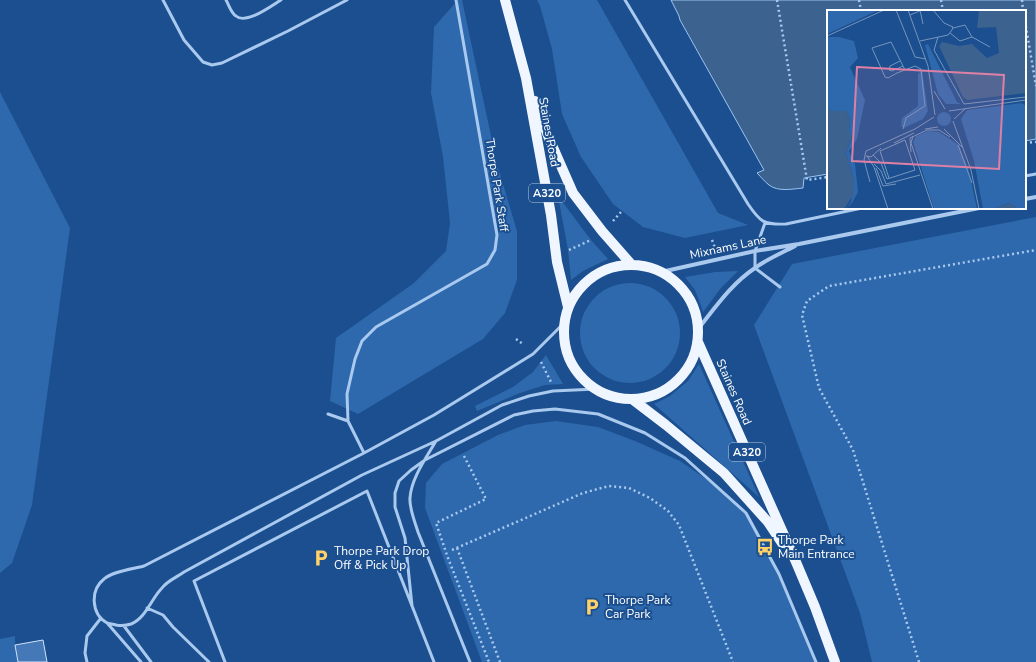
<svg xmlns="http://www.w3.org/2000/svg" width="1036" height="662" viewBox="0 0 1036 662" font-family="'Nunito Sans',sans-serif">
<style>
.green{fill:#2e69ad}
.water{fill:#3c6290;stroke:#9cc4f0}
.building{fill:#4478b7;stroke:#cfe3fa}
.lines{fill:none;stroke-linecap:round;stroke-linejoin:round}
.path{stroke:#a9c9ee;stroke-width:2.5;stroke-dasharray:2 3;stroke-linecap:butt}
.service{stroke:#a9c9ee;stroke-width:3}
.minor{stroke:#a9c9ee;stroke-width:4}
.primary{stroke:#f0f6ff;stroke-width:10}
.labels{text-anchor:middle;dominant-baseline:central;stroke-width:4;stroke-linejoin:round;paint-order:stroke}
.shield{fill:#1b4f8f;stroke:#bbcadd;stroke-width:1}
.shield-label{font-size:11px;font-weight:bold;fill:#fff}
.street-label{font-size:12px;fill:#fff;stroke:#1b4f8f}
.poi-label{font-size:12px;fill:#fff;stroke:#1b4f8f;text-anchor:start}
.inset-road{fill:none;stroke:#7695bc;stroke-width:1}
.view{fill:#dd80a5;fill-opacity:0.15;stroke:#dd80a5;stroke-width:2}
.inset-edge{fill:none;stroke:#fff;stroke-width:2}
</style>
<rect width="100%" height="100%" fill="#1b4f8f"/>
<path class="green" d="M458,0h4l35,164 20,67v49l-12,33 -22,26 -125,75 -28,-13 6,-63 78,-55 32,-32 4,-28 -7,-66 -12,-64 3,-66z
M537,0h60l121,213 30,12 -63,13 -42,-11 -30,-23 -32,-47 -19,-43 -10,-65 -12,-43z
M0,92l70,136 -38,277 -20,58 -12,10z
M558,196l33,44 17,19 -25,12 -12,9 -3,-30z
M1036,217v445h-164l-12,-49 -106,-288 38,-61z
M738,271l-17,17 -18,24 -4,-12 -4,-10 -10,-13 30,-5z
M580 333a50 50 0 1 1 100 0a50 50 0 1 1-100 0Z
M546,355l17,29 -18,1 -25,8 -43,18 -2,-5 38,-19 20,-15z
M699,364l60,133 -105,-93 16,-8 18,-15z
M556,421l42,6 37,14 45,20 35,24 31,28 33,61 37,88h-334l-57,-154 1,-25 16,-19 56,-29 27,-10z
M15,636v9l3,17h-18v-23z"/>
<path class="water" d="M671,0h365v139l-11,2v-130h-197v163l-24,4 -1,10c-11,1 -25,4 -34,-3 -4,-3 -8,-8 -12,-12l7,-3 -84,-150 -1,-4z"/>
<path class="building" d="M43,640l4,22h-29l-3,-17z"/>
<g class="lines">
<path class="path" d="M777,0l30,180 21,-3
M859,0l2,11
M941,0l2,11
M1022,0l1,11
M1025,21l11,65
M1025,143l11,-1
M613,221l8,-9
M712,240l3,8
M569,250l22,-10
M516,339l7,5
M541,362l10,20
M464,456l22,43 -50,24 12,35 41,104
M457,548l43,114
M452,550l131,-57 26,-7 20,2 21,10 18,13 11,14 54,137
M919,662l-66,-212 -34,-62 -17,-73 5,-14 22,-15 207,-36"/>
<path class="service" d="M163,0l21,40 19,22 9,3 10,-2 66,-32 59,-31
M226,0c3,5 5,13 10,16 10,9 35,-10 45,-16
M625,0l123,204c12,18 16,21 38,20l76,-16
M1025,176l11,-2
M765,223l-10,28v17l25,19
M564,323l-31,31 -99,61 -70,38 -220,113c-11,3 -31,5 -40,13 -14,11 -13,35 3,44 3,1 6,1 9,2 5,1 9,1 15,-1 15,-6 20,-25 31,-36 5,-7 15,-11 22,-16l178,-97 74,-34 66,-36 27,-9 24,-5 43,-2
M328,414l20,7 16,32
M348,421l-1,-27 8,-35 7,-18 14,-14 111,-63 8,-14 2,-15 -41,-235
M436,441c-10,17 -25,38 -26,57 -1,10 5,24 8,34l52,130
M412,606l-7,-68 -10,-31v-14l4,-12 12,-11 14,-10 89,-45 19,-4 22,-2 43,5 47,19 40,25 61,55 33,61 37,88
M147,608l16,7 10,12 36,35
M108,624l33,38
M124,626l27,36
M87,662l-2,-9 2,-17 14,-18
M225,662l-31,-81 173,-90 67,171"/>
<path class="minor" d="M1025,199l11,-2
M661,272l94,-21 44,-7 180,-36
M698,329c17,-21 33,-45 57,-61 12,-9 27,-15 40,-22"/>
<path class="primary" d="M505,0l21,78 25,137 6,47 11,45
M535,101l13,35 25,57 29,38 29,33
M564 332a67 67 0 1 1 134 0a67 67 0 1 1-134 0Z
M698,342l98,220 19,45 20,55
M632,399l34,26 58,48 44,49 14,21"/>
</g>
<defs>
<g id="bus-bare" transform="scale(1.38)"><path d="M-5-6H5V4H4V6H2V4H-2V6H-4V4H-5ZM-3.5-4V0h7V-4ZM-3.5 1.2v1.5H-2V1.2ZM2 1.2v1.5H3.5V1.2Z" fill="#ffd166" stroke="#1b4f8f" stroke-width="2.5" paint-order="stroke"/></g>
<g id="parking-bare" transform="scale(1.38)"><path d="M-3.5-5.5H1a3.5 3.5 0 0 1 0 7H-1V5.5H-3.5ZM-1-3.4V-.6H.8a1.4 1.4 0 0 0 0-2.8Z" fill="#ffd166" stroke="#1b4f8f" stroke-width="2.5" paint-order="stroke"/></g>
</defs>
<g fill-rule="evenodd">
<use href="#bus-bare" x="765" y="547"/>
<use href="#parking-bare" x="321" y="558"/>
<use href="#parking-bare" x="592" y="607"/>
</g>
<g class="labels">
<g class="shield">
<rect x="529" y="184" width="36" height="18" rx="3"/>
<rect x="729" y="443" width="36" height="18" rx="3"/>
</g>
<g class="shield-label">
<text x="547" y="193">A320</text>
<text x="747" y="452">A320</text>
</g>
<g class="street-label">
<text transform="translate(549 132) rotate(80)">Staines Road</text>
<text transform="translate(497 185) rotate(81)">Thorpe Park Staff</text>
<text transform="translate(728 247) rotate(-12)">Mixnams Lane</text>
<text transform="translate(734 392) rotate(66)">Staines Road</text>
</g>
<g class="poi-label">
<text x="778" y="540">Thorpe Park<tspan x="778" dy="14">Main Entrance</tspan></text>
<text x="334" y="551">Thorpe Park Drop<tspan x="334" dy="14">Off &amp; Pick Up</tspan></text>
<text x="605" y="600">Thorpe Park<tspan x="605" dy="14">Car Park</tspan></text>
</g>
</g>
<g transform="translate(827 10)">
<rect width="199" height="199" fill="#1b4f8f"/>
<path d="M0,0h52l-52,24zM0,27h12l15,4 4,17 -8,9 15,33 -8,39 -8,12 6,13 3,28 -6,11 -7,6 6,-7 3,-22 -8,-27 6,-16 -3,-5 1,-11 -3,-10h-15l-5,-3zM101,34l29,58 4,2h-15l-8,-10 -13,-49zM95,60l6,41 -5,8 -19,9 -3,-2 1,-8 16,-12v-32zM195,93l4,3v103h-7l-10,-6 -16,6h-10l-9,-48 -13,-42 6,-9zM110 109a7 7 0 1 1 14 0a7 7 0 1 1-14 0ZM101,121l11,1 20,13 10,26 8,38h-43l-21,-67 3,-6z" fill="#2e69ad"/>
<path d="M152,0h47v83l-59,7 -4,-3 -24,-51 3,-4 17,4 13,-2 15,14 12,-5 -3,-26 -19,1zM0,98l5,3h15l3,10 -1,10 3,6 -6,16 8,27v14l-10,15h-17zM182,193l10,6h-26l14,-5z" fill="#3c6290"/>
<path class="inset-road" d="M69,0l19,47 11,2M81,0l20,56 7,49M93,0l3,14M83,5l12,-5M126,18l12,-3 7,12 18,10M123,23l10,8 12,-4M0,26l57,-26M111,27l-4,13 30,54 62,-7M93,31l28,-6 4,-5 1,-3 -9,-4 -11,-13M73,51l-10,5 -1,4 3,1 11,-5M107,81l11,18M122,101l77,-11M127,109l11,-10M126,111l18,49 8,39M76,119l3,-11 19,-12 -4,-37 -6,-3 -18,7 -9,5 -3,-1 -13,-29 19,-6 14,28M98,119l13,-2M117,119l18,18M86,126l-2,7 22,66M67,133l20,-10M131,135l14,38M84,142l-1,-14 17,-8h12l11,7M46,145l8,8 6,16 28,-9 -10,-30 -25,11 9,27M39,146l5,1 10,-9M40,146l7,11 14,42M47,154l7,7 5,13 34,-9M49,158l7,18 13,-2M43,172l-6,-22 2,-9 49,-22 19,-12"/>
<path class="view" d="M30,57l147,8 -5,94 -147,-8z"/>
<rect width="199" height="199" class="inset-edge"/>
</g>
</svg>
